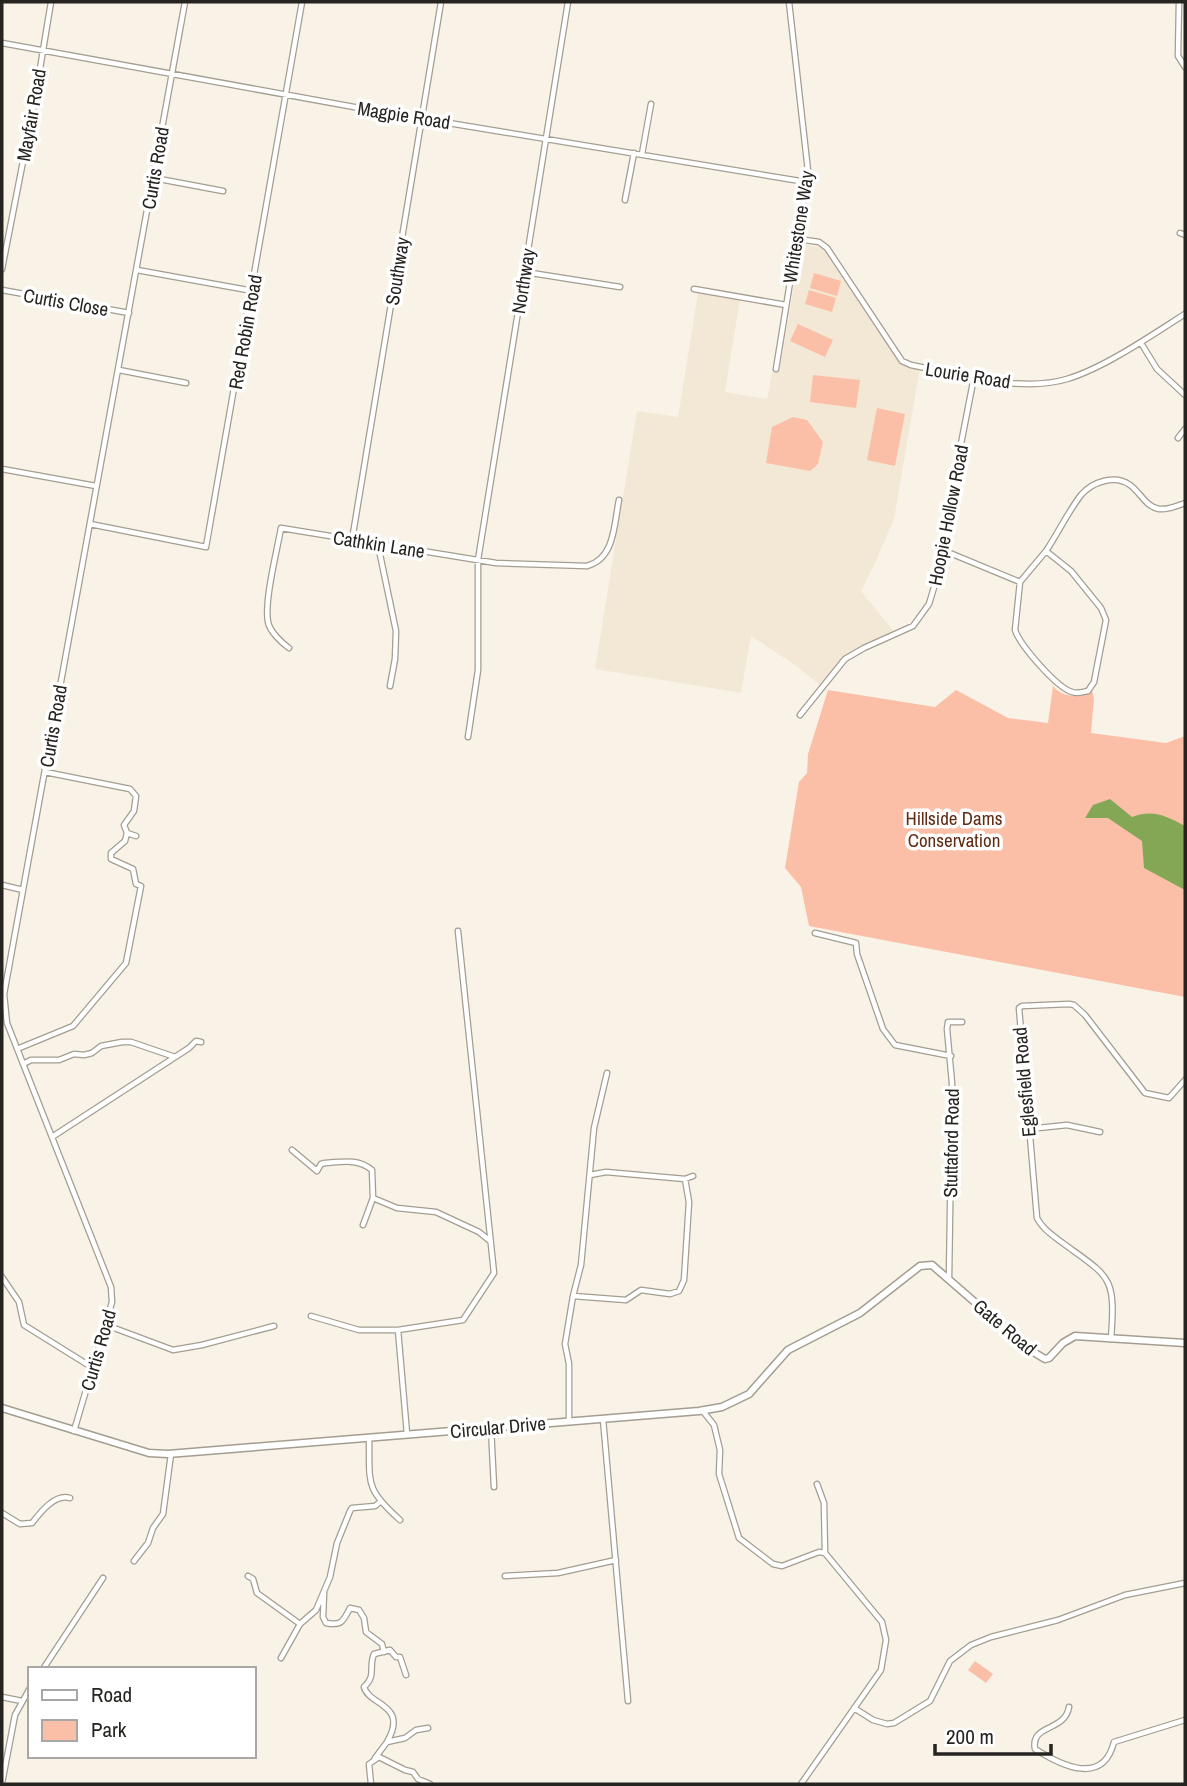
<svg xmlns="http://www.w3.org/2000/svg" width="1187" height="1786" viewBox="0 0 1187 1786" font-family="'Archivo Narrow',sans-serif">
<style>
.built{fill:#f2e8d5}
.green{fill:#fbbfa7}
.water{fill:#84a756}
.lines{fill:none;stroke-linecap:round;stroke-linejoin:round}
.street-casing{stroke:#a39d92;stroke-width:7}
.secondary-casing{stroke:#a39d92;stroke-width:9}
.street{stroke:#fff;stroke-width:4.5}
.secondary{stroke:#fff;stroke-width:6}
.labels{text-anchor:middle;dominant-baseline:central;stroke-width:7;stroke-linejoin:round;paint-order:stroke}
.street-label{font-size:19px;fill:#262420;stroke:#fff}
.park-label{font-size:19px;fill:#622b13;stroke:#fff}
</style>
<rect width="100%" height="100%" fill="#f9f3e7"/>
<path class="built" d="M801,244l23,4 73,111 9,7 14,2 -26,151 -18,42 -15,30 35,43 -42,18 -33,34 -26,-21 -44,-29 -10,57 -146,-24 42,-258 41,6 20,-124 42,6 -15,93 42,7 6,-30 7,1z"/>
<path class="green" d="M814,273l27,8 -4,15 -27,-8z
M809,290l27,8 -4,14 -27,-8z
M798,324l35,16 -8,17 -35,-16z
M813,375l47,5 -4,28 -46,-6z
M877,408l28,6 -10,52 -28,-6z
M793,417l14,3 16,22 -5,22 -8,7 -44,-8 6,-36z
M1053,686c11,13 26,11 39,5l2,7 -3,35 75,10 19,-7v261l-376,-71 -8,-39 -16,-19 14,-86 8,-9 1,-19 20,-64 107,17 21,-17 52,28 40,5z
M975,1661l18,13 -7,9 -18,-13z"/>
<path class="water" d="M1110,799l22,18c21,-8 34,-1 53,9v64l-41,-22 -2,-27 -34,-23h-23l8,-13z"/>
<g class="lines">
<g class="street-casing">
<path id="street" d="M1179,2l-1,54 7,11
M2,43l374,68 430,71
M642,154l9,-50
M154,178l69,13
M625,200l9,-47
M1180,233l5,2
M798,239l21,3 8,6 75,113 9,4c47,9 110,28 156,14 37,-11 85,-44 118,-65
M2,269l32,-164 17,-103
M137,270l116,21
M525,272l95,15
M694,289l92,16
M2,290l127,23
M1141,343l16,26 28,26
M776,369l32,-198 -19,-169
M119,370l67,13
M1178,438l7,-9
M2,469l94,17
M90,524l116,23 96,-545
M352,540l89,-538
M378,545l18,86 -1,28 -5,27
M945,551l75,31
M1046,551l25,20 30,37 5,12 -12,62 -6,9c-6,1 -10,3 -16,1 -16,-5 -52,-47 -57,-62l5,-48z
M1046,551c12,-18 22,-39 35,-56 11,-13 34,-21 49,-10 10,7 16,22 29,24 9,1 18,-3 26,-6
M289,648c-7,-5 -19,-16 -21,-26 -4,-21 9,-71 13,-94l215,35 91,3c28,-7 27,-42 32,-66
M800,715l45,-56 19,-11 49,-22 16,-22 16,-53 8,-66 21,-108
M468,737l10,-67v-110l90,-558
M45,772l85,17 6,7 -2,15 -10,14 3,8 9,3
M2,885l21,5
M815,933l41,10 1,11 26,75 12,16 56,11
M17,1049l56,-23 53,-63 15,-77 -5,-2 -3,-15 -22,-10v-6l14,-12 2,-8
M23,1064l8,-4h28l15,-6 10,1 8,-2 9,-7 21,-4h9l44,15
M1028,1129l39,-4 33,7
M52,1137l137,-89 7,-7 5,1
M292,1150l25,21 4,-7 4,-1c17,-1 33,-5 47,7l1,28 24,10 39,4 43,20 11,9
M590,1175l16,-3 79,7 8,-3
M363,1225l10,-27
M2,1277l17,25 5,23 69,43
M949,1278l3,-195 -5,-54 1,-7h14
M573,1296l53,4 15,-10 29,4 9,-3 5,-11 5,-78 -4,-23
M311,1316l48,14h39l65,-10 31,-47 -36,-342
M106,1325l67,25 29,-5 72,-19
M398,1330l9,104
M1111,1339c5,-65 -1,-61 -51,-98 -9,-7 -18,-13 -23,-23l-18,-210 3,-2 47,-2 5,1 11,10 60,78 24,5 16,-18
M702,1410l12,15 6,25 -1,24 20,64 34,26 9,2 37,-14 6,1
M603,1419l25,282
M569,1421v-57l-4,-20 8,-48 8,-31 13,-137 13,-55
M491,1428l3,59
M74,1431l38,-129 -1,-15 -104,-264 -3,-29 181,-992
M369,1438c1,45 -5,50 31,82
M2,1513l18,11 12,-1c8,-10 23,-30 38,-25
M134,1561l14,-18 5,-15 10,-14 8,-60
M248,1576l5,3 4,14 43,31
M505,1576l53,-3 58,-13
M324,1593l-1,24 3,6c15,3 17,-1 24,-15l9,2 5,8 2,14 16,12 2,8
M281,1658l19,-34 16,-14 14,-33 7,-34 13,-32 2,-3 23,-2 5,-4
M43,1669l60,-91
M2,1697l20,4
M1069,1707c-4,25 -39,17 -34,42 27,17 68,37 79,-7l71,-22
M854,1708l19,12 14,4 7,-1 36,-22 20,-40 21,-16 20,-8 67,-17 67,-25 60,-12
M387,1742c22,-38 -18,-36 -23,-55 13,-12 4,-19 10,-33l16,-4 6,7h4l6,18
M375,1758l12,-16 18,-4 11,-8 12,-2
M2,1783l13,-68 15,-27
M371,1784l-2,-20 10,-7 26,13 8,2 5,7 12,5
M801,1784l80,-114 5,-30 -4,-18 -57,-69 -1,-50 -7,-19"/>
</g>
<g class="secondary-casing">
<path id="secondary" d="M2,1408l147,45 19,1 531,-43 23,-4 27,-13 39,-44 72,-37 60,-47 12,-1 98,85 15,9 4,-1 14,-15 12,-7 110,7"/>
</g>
<use href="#street" class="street"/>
<use href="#secondary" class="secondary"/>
</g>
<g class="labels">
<g class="street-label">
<text transform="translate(31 115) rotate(-80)">Mayfair Road</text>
<text transform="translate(404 115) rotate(9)">Magpie Road</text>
<text transform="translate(155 168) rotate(-80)">Curtis Road</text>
<text transform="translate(798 227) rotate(-81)">Whitestone Way</text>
<text transform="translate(397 271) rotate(-81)">Southway</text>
<text transform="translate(523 281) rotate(-81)">Northway</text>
<text transform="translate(66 302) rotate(10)">Curtis Close</text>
<text transform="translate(245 332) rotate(-80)">Red Robin Road</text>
<text transform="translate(968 375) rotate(9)">Lourie Road</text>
<text transform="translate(948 515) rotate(-79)">Hoopie Hollow Road</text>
<text transform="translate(379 544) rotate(9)">Cathkin Lane</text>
<text transform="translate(53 726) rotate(-80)">Curtis Road</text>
<text transform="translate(1024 1082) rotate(-95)">Eglesfield Road</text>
<text transform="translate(951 1143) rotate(-89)">Stuttaford Road</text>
<text transform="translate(1005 1327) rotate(40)">Gate Road</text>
<text transform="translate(98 1350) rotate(-74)">Curtis Road</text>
<text transform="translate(498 1427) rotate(-5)">Circular Drive</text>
</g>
<g class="park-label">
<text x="954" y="818">Hillside Dams<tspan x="954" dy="22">Conservation</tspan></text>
</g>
</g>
<rect width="1187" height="1786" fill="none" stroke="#262420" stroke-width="7"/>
<rect x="28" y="1667" width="228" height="91" fill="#ffffff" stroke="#a8a7a6" stroke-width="2"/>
<rect x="42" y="1690" width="35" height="10" fill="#ffffff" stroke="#a8a7a6" stroke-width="2"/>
<text x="91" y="1702" font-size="21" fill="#262420">Road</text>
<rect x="42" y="1720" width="35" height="21" fill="#fbbfa7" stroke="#a8a7a6" stroke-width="2"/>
<text x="91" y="1737" font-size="21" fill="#262420">Park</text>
<path d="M935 1744v10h116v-10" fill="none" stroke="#262420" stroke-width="3.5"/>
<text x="946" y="1744" font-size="21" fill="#262420" stroke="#ffffff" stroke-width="5" paint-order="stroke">200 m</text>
</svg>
